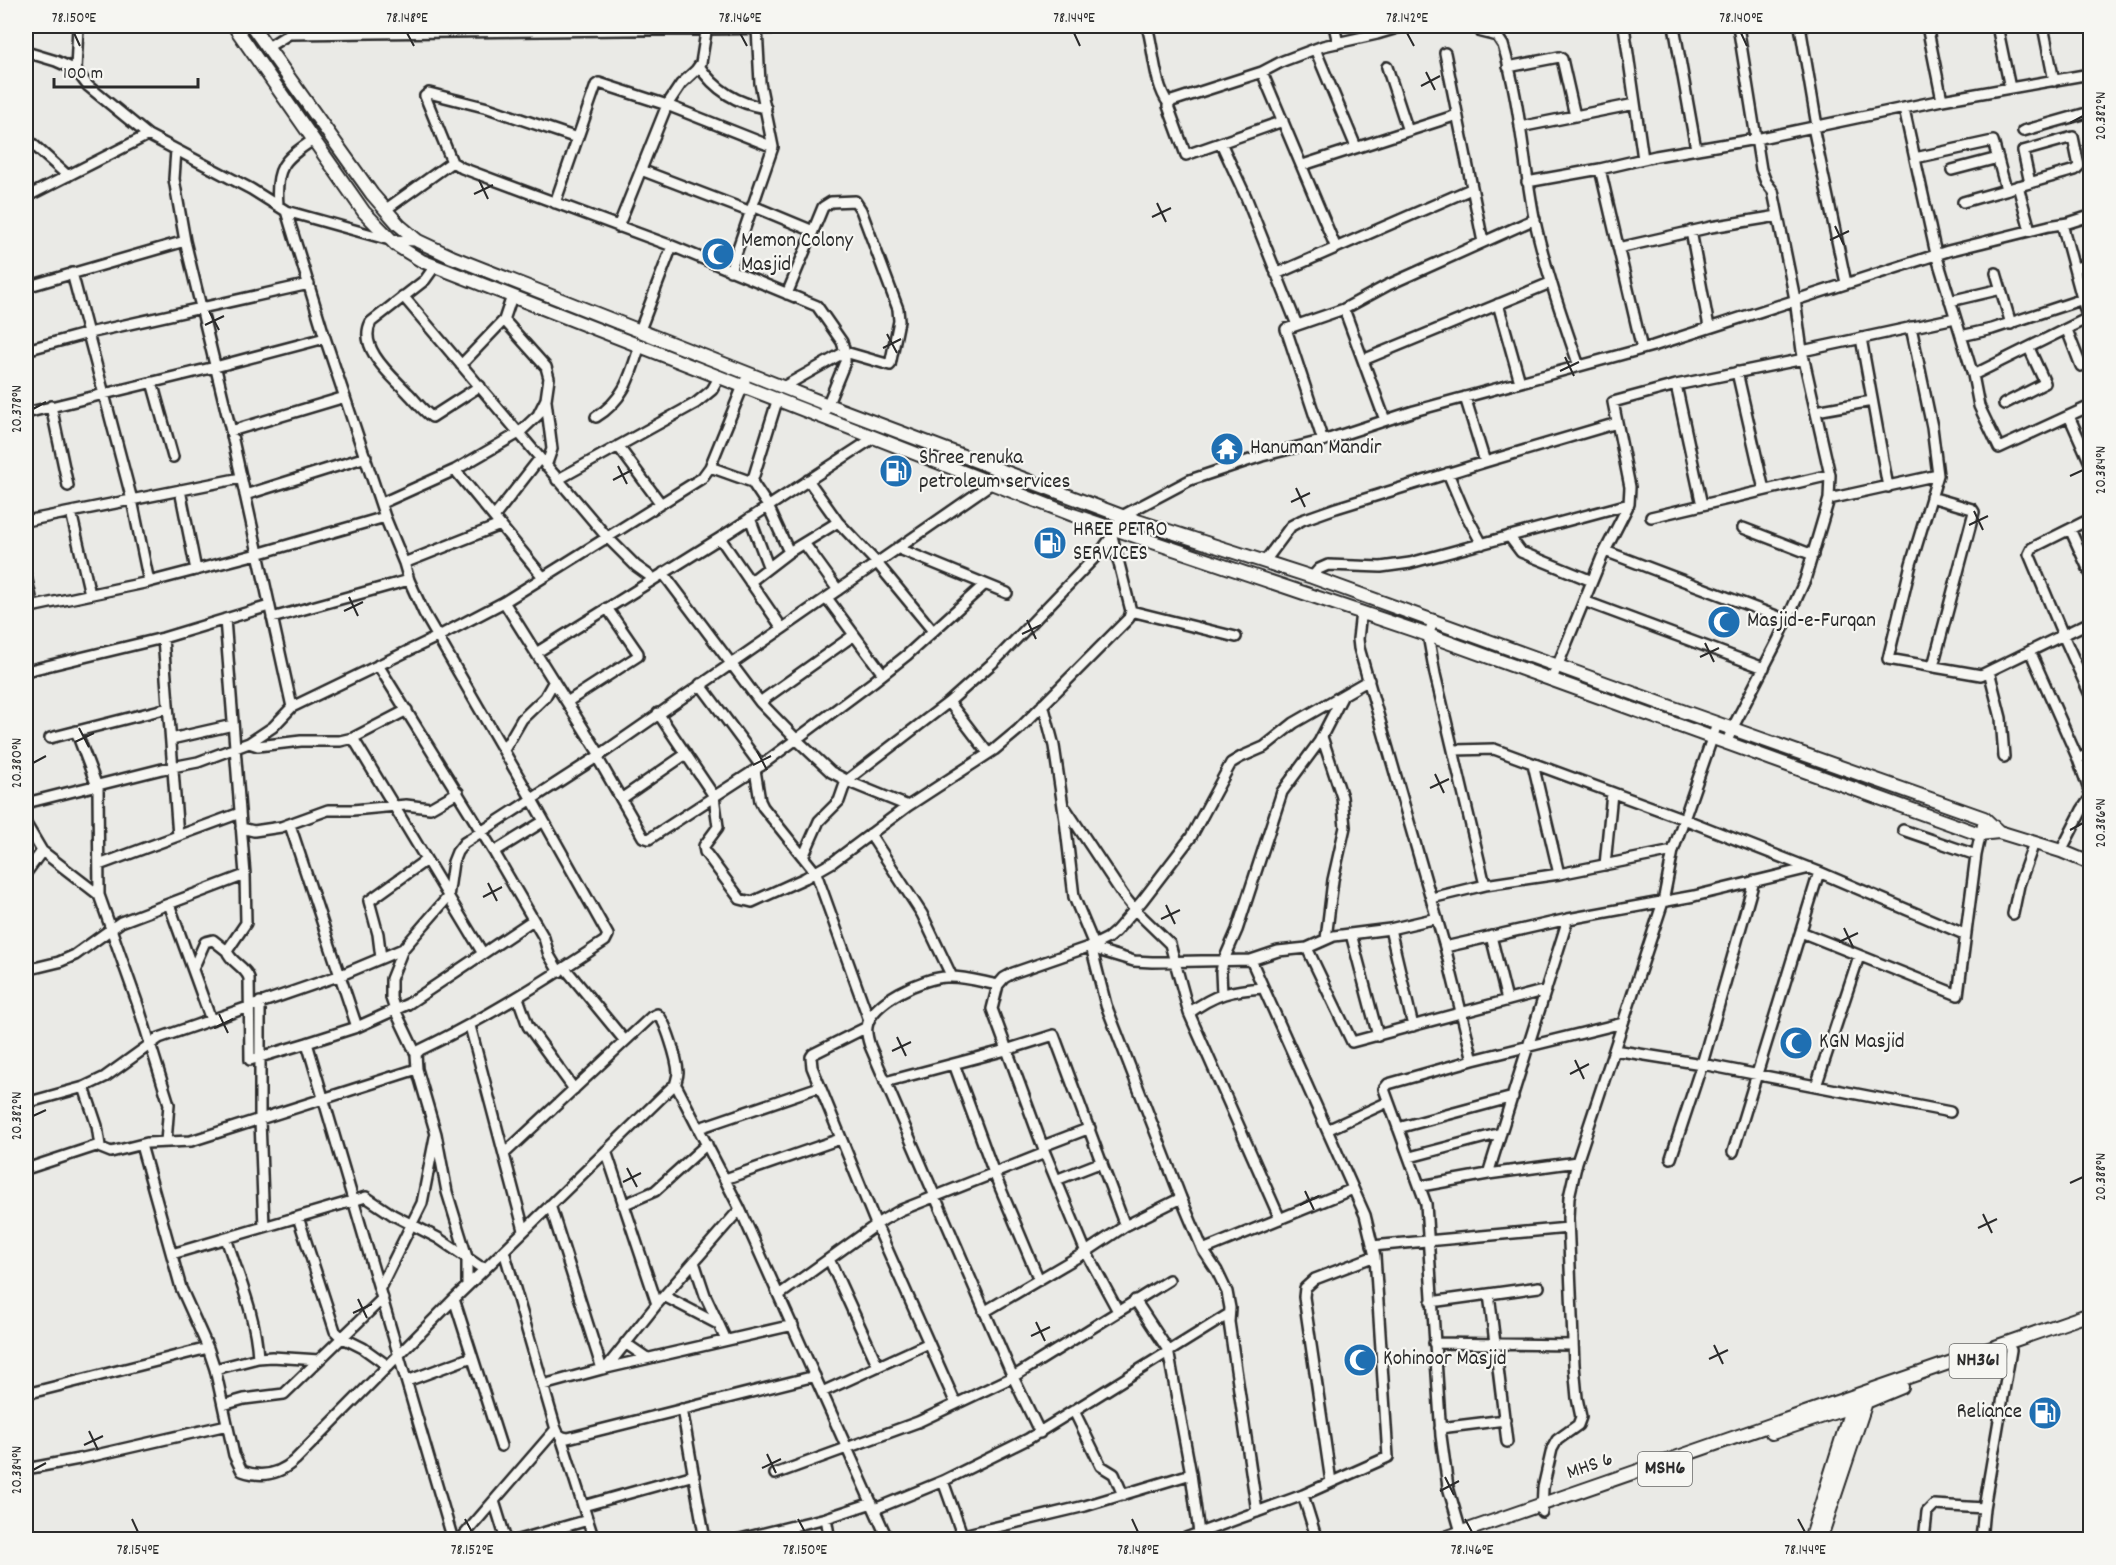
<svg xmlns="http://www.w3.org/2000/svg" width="2116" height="1565" viewBox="0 0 2116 1565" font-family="Dekko,sans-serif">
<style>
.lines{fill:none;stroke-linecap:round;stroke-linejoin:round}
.minor-casing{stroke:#2b2b2b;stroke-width:14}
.major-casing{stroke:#2b2b2b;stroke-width:16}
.minor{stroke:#f6f6f2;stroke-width:9}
.major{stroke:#f6f6f2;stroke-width:12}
.ticks{fill:none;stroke:#2b2b2b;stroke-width:2}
.labels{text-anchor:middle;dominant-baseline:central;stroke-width:4.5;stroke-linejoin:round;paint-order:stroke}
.shield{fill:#f6f6f2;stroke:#686867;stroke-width:1.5}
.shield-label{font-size:20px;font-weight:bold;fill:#2b2b2b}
.poi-label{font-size:21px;fill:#2b2b2b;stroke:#f6f6f2;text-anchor:start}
.street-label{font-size:21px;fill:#2b2b2b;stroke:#f6f6f2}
.neatline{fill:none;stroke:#2b2b2b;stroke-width:2}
.ticks-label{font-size:15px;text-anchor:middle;fill:#2b2b2b}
</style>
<rect width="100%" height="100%" fill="#eaeae6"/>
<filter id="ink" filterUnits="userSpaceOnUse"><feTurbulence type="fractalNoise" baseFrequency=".0167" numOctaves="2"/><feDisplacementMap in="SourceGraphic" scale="12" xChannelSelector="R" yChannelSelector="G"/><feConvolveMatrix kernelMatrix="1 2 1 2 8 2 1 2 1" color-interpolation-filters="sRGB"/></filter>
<g filter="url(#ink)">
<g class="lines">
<g class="minor-casing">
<path id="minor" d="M1147,26c7,23 7,59 22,78
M1334,26l4,17
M1478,26l3,6 16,4 6,9c17,56 20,115 31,172 11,51 28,100 45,149
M1624,26l19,133
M1674,26l22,123
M1800,26l17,100
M1927,26l15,74
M1997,26l13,62
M2043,26l11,55
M268,47l21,-13 506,-6 11,-2
M1315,49l41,98
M26,52l30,9 20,9 12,16 60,49 103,54 35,22 104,29 28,1
M1445,53l38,189
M699,66c16,24 38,38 67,42
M1387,67l21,64
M1508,67l51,-10 3,2 13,57
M76,70l2,-44
M1262,72l74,176
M1904,109l32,145 37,121 6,31 20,42 91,-42
M1283,121l-97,34 -18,-49 4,-5 90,-29 21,-11 40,-15 54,-12 27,-8
M1520,127l115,-23
M1813,127l33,156
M2023,131l67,-19
M26,138l42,38
M577,138l-89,-30 -59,-15 -4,3 27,66 10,6 210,78 145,60 25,36 3,10v10l-20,49
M1221,143l25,54 51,128
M176,150l-2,29 11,62 46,190 61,276
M1915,158l78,-17 13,48
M1303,165l154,-50
M1600,169l42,180
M641,170l110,42
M1952,170l46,-12
M1527,182l73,-13 56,-13 100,-17 186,-39 148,-26
M2018,186l12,44
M26,197l122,-62
M1963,202l112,-32 4,-4 -6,-29 -50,14 7,32
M555,203l41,-118 3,-2 68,22 106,42
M278,205c-3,-37 5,-45 35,-65
M753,206l60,25
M385,210l67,-48
M286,211l39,127 60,179 19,46 5,17 15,33 107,185 77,137 -3,6c-60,40 -120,78 -185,109l-4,4 1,15 19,65 11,58 20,65v29
M2062,224l28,104
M618,227l49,-122 14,-21 15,-14 5,-7 6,-37
M1691,231l18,96
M1618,248l93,-21 67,-11
M435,266l-10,14 -54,42c-14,26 22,55 37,71 8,8 15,18 24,24l48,-31
M2074,268l16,-4
M730,271l43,-124 -13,-64 -3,-55
M72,273l60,227 17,82
M1996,273l15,51
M1276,274l195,-85
M26,287l159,-46
M403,296l203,240 30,30 18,13
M1950,301l51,-12
M1498,304l22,78
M1344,309l41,111
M1911,327l21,100 6,48 -27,89 -23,95 93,16 109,-53
M640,330l32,-84
M2067,330l14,36 9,-4
M1961,336l31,-7 91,-30
M1861,338l27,149
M26,350l63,-17 220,-49
M1802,351l153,-33
M1363,360l187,-77
M461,365l43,-45 8,-24
M1737,372l27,118
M1973,375l115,-57
M152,382l21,75
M1676,385l26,120
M783,387l62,-35 45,13 9,-44 -1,-12 -37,-99 -6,-9 -24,1 -8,5 -36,87
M1465,397l20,65
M778,398l-26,84 16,24 21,46
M2004,404l41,-21 -16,-35
M51,406l17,80
M1816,411l56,-10
M26,413l189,-46 110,-29
M2069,416l21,47
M596,417c29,-18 34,-41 44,-72
M231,431l114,-34
M1323,441l-37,-112 58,-20 44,-24 147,-66
M618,446l43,58
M546,466l6,-17 -6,-48
M710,467l42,15
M455,470l88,107
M1448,473l16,38 18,33
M557,480l139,-77 16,-13 8,-14
M808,480l30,42 39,41 56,68
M180,490l16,80
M245,495l121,-38
M1931,497l41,12 2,3 -41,154
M1829,499l109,-24
M382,503l73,-33 64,-37 19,-18 8,-16 3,-21 -3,-11 -42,-47
M71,512l19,82
M494,517l46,-59
M1651,517l179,-42
M750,518l18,48
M2090,519l-58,29 -3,6 34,81 27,60
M26,521l215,-43
M1743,528l70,27
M2070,529l20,44
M1509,536l12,16 71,29
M720,538l62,90
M804,543l34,47
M897,548l110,45
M1605,551l182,69
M1265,561l26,-35 11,-6 34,-12 149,-46 132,-39
M404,563l96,-38
M663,573l97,129 36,37 35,33 23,12 54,22
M26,576l7,30
M1312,577l7,-8 9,-4 53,2 29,-4 219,-59
M750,582l39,-30 49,-30
M827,598l56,76
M1584,601l180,67
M504,602l96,153
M26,608l123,-26 108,-28 128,-37
M1131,611l105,26
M1361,612l-3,27 1,9 86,299 28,113
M272,618l137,-38
M225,619l20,256 1,48 -19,28c4,12 18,15 22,27l1,82 57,-17
M1434,620l-6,15 7,39 50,211
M163,638l15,198
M2030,651l48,108 12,34
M536,653l184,-115 155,-101
M378,665l116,187 50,86 5,17 10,17
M26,671l137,-33 106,-32
M1989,671l12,47 3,39
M1552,679l50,-122 27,-53 1,-17 -17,-85 63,-17 128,-26
M700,684l61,82
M567,702l71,-46v-3l-31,-45
M760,702l94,-67
M949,702l39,51
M1043,704l11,42 11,74 9,77 20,48 7,6 33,10 18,1 99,-2 27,-9 29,-3 27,-12 56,-7 47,-11
M407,710l-54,28 129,214
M658,713l56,83 4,31 -14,19 1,6 35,47 12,3 53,-24 28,-16 75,-56 86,-56 24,-20 111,-112 2,-7 -19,-75
M76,731l22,58 1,106 38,107 32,102 -3,38
M1322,737l20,60 3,30 -12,53 -7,59
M50,738l118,-30
M171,739l62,-14
M1727,742l5,-13 46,-89 27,-60 24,-81 1,-24 -28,-124 -7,-52 -22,-108 -7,-9 -5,-13 -23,-143
M249,743l9,3 43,-5h39l13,-3
M504,750l18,-31 23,-22 9,-16
M1455,750l39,-1 190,70 135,53 145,62
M597,757l46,80 6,2 106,-69 118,-88 34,-27 78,-71
M2078,759l12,-6
M1533,764l26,110
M755,770l5,31 3,6 53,66 53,147
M621,799l65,-45
M26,803l136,-34 36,-7 51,-19 24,-16 19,-20 145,-70 67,-35 198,-124 8,-11 35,-86
M1066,809l57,86 12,15 35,34 19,69 91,206
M26,824l16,27 57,44
M290,825l67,202 -50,16 146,497
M241,828l13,3 27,-4 47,-17h25l53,-5 24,3 28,-16
M1903,830l73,25
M870,834l52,80 30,63
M2061,851l21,-41 8,-12
M494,852l50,-31
M803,857l16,-36 20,-20 7,-20 103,-79 48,-43 105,-109 10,-14 10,-20 68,-36 72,-24 67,-17 85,-28 239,-65 295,-95 101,-25 19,-3 22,-7
M99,865l141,-52
M1605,865l7,-72
M26,873l16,-22
M1431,898l54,-13 74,-11 114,-23
M169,904l42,116
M2013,914l6,-29 15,-42
M1390,929l23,97
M1801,932l157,63 18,-140 8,-37
M1351,934l27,102
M1491,936l16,64
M1091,946l15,59 75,193 22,52 14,21 10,21 3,16 -1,14 28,190
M1445,947l123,-28 126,-23 116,-28
M1307,948l45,94 194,-52
M381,958l-3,-24 -9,-33 57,-41
M565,968l60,73
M193,969l12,-27 8,-2 14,11
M26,970l33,-8 16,-7 46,-33 124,-47
M998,985c-16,-3 -35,-9 -51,-8 -23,0 -77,25 -80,50 -1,6 1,13 3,19l143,331 27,56
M1222,994l-1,-22 2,-10 14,-32 45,-138 37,-50 23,-45
M518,998l10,28 46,63
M260,1002v118l4,107
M1189,1013c26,-19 42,-23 74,-25
M470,1026l54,204
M357,1027l51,-23 125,-84
M867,1027l-54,27 -2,3 1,10 64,157 80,180
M1614,1050l88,14 248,48
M416,1054l-21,-44 -4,-12v-19l12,-30 45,-52 5,-35 4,-10 7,-9 133,-86 395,-274
M954,1064l40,109 45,107
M885,1082l121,-32 48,-15 71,191
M1816,1086l43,-130
M84,1087l13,39 3,20
M26,1103l58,-16 21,-10 54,-39 182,-63 62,-26
M699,1128l120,-41
M1398,1128l115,-31
M1327,1130l61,-28
M141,1145l40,143 27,60 7,21 19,86 8,16c20,7 38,3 53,-11l159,-161 218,-212h5l63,122 148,331
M1043,1146l47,-18
M606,1151l51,153
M1733,1152l86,-280
M504,1154l147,-137 6,-3c9,6 20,46 21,58 0,5 -2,9 -3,14
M1410,1157l91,-24
M1671,1158l31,-94 52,-183
M26,1169l70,-23 15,6 36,-9 44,-2 226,-72
M1488,1174l80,-255
M725,1179l115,-40
M1056,1180l46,-18
M1421,1186l67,-12 89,-12
M550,1205l52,164 191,-44
M623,1205l32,-14 52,-47
M298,1217l37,114 6,6 22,11 25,18
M226,1238c13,40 30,78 32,120
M1372,1246l196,-18
M1203,1250l150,-61
M504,1251l51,175c3,8 4,11 13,12l247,-62
M172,1254l194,-57 27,18 45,23 41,28 7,2
M829,1259l49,107
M694,1262l11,33 21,45
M380,1288l42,-85 13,-66
M1489,1294l18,148
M779,1295l104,-75 18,-10 144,-57
M664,1296l52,27
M454,1299l47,147
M1135,1300l33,50 23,124 8,59
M1431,1302l108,-15
M1118,1311l-32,-59 -41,-99 -53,-144 6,-24 6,-7 9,-5 81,-28 14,-7 8,-7 26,-30 49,-64 40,-74 10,-6 23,-10 30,-24 75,-43
M984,1312l102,-60 39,-26 56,-28
M625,1343l22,15
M1434,1343l139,2
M606,1368l51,-64 83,-95
M215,1369l43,-11 14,-1 47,3
M407,1381l65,-24
M543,1385l59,-16
M822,1392l107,-49
M26,1394l182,-46
M223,1405l21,-6 40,-5 99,-96
M682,1409l23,131
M1074,1411l24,49 3,6 13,8 9,21
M1440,1428l65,-8
M561,1437l33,103
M26,1469l53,-10 148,-34
M775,1474l143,-52 95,-45 156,-97
M943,1481l21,59
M1331,1482l-27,-185 1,-9 10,-9 60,-23
M1303,1495l14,45
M494,1501l12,39
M583,1506l111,-31
M875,1509l68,-28 85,-42 201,-125
M1542,1512l1,-24 9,-39 5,-9 21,-15 3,-8 -4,-19 -3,-33 -6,-147 1,-21 8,-35 86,-260 10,-51 44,-127
M826,1518l4,22
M790,1527l8,13
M1461,1532l-13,-45 -7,-51 -15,-232 -42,-115 4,-5 85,-24 150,-37
M963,1535l122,-29 106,-32
M460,1540l96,-111
M518,1540l70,-20
M736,1540l90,-22 46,-15
M1180,1540l123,-45 85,-38 -13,-201 -10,-41 -114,-255
M1924,1540l3,-28 7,-7 50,3
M1981,1540l3,-32 27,-158"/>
</g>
<g class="major-casing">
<path id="major" d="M234,26l130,186 32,33 26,16 651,254 355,120 551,199 20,-2
M252,26l120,168 27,31 19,16 34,16 376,148 294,111 190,61 370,134 302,107 15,14 62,19 29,12
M1772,1433l94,-31 36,-15
M1439,1540l651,-226
M1810,1540l44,-140
M1820,1540l46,-138 -1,-6"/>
</g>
<use href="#minor" class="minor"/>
<use href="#major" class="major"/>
</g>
</g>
<path class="ticks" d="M74,33l6,13M407,33l7,13M740,33l7,13M1074,33l6,13M1407,33l7,13M1741,33l6,13M1426,72l9,18M1421,86l19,-10M2070,123l13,-7M479,180l9,19M474,194l19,-9M1157,203l9,19M1152,217l19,-9M1835,226l9,19M1830,240l19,-9M209,311l10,19M205,325l19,-9M887,334l10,19M883,348l18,-9M1565,357l9,19M1560,371l19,-9M33,409l13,-7M618,466l9,18M2070,476l13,-6M613,480l19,-10M1296,488l9,19M1291,502l19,-9M1974,511l9,19M1969,525l19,-9M349,597l9,19M344,611l19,-9M1027,620l9,19M1022,634l19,-9M1705,643l9,19M1700,657l19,-9M79,728l10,19M75,742l19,-9M757,751l10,19M33,763l13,-7M753,765l18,-9M1435,774l9,19M1430,788l19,-9M2070,830l13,-7M488,883l9,18M483,897l19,-10M1166,905l9,19M1161,919l19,-9M1844,928l9,19M1839,942l19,-9M219,1014l9,19M214,1028l19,-9M897,1037l9,19M892,1051l19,-9M1575,1060l9,19M1570,1074l19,-10M33,1116l13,-6M627,1168l10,19M623,1182l18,-9M2070,1183l13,-6M1305,1191l9,19M1300,1205l19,-9M1983,1214l9,19M1978,1228l19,-9M358,1299l9,19M353,1313l19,-9M1036,1322l9,19M1031,1336l19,-9M1714,1345l9,19M1709,1359l19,-9M89,1431l9,19M84,1445l19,-9M767,1454l9,19M762,1468l19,-9M33,1470l13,-7M1445,1477l9,18M1440,1491l19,-10M132,1519l6,13M465,1519l7,13M798,1519l7,13M1132,1519l6,13M1465,1519l7,13M1798,1519l7,13"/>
<defs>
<g id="mosque-disc" transform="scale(1.725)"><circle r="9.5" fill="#1f6fb2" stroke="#f6f6f2"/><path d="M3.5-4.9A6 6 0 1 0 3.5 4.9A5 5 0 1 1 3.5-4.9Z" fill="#fff"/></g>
<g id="temple-disc" transform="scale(1.725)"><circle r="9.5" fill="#1f6fb2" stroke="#f6f6f2"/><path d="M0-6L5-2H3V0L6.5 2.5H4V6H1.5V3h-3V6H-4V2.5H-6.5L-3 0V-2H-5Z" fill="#fff"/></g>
<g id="fuel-disc" transform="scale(1.725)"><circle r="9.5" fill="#1f6fb2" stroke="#f6f6f2"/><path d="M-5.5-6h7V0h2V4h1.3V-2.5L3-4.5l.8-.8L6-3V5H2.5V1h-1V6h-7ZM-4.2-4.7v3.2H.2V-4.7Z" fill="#fff"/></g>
</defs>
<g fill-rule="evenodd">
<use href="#mosque-disc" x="718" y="254"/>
<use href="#temple-disc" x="1227" y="449"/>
<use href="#fuel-disc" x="896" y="471"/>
<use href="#fuel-disc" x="1050" y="543"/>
<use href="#mosque-disc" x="1724" y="622"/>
<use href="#mosque-disc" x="1796" y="1043"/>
<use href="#mosque-disc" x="1360" y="1360"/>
<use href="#fuel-disc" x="2045" y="1413"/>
</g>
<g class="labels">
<g class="shield">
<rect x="1949.5" y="1344" width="57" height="34" rx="4.5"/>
<rect x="1638" y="1452" width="54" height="34" rx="4.5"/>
</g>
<g class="shield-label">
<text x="1978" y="1361">NH361</text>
<text x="1665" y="1469">MSH6</text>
</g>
<g class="poi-label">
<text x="741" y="242">Memon Colony<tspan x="741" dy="24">Masjid</tspan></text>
<text x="1250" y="449">Hanuman Mandir</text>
<text x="919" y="459">Shree renuka<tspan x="919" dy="24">petroleum services</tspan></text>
<text x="1073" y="531">HREE PETRO<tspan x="1073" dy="24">SERVICES</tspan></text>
<text x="1747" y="622">Masjid-e-Furqan</text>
<text x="1819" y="1043">KGN Masjid</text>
<text x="1383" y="1360">Kohinoor Masjid</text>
<text x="2022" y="1413" text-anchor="end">Reliance</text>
</g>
<g class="street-label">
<text transform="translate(1590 1467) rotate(-19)">MHS 6</text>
</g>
</g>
<rect width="2116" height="1565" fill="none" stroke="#f6f6f2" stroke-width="66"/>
<path d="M54 78v9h144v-9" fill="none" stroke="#2b2b2b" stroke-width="3"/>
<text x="63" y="78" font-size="18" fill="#2b2b2b" stroke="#f6f6f2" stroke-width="4.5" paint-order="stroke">100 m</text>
<rect x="33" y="33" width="2050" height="1499" class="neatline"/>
<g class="ticks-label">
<text x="74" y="22">78.150°E</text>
<text x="407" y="22">78.148°E</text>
<text x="740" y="22">78.146°E</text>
<text x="1074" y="22">78.144°E</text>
<text x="1407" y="22">78.142°E</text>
<text x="1741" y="22">78.140°E</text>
<text transform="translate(2100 116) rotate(-90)" y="5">20.382°N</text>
<text transform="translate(16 409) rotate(-90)" y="5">20.378°N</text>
<text transform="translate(2100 470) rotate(-90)" y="5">20.384°N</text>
<text transform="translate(16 763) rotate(-90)" y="5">20.380°N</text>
<text transform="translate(2100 823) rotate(-90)" y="5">20.386°N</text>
<text transform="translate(16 1116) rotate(-90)" y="5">20.382°N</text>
<text transform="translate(2100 1177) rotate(-90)" y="5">20.388°N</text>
<text transform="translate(16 1470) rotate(-90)" y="5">20.384°N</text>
<text x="138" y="1554">78.154°E</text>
<text x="472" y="1554">78.152°E</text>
<text x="805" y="1554">78.150°E</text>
<text x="1138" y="1554">78.148°E</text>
<text x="1472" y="1554">78.146°E</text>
<text x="1805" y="1554">78.144°E</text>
</g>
</svg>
